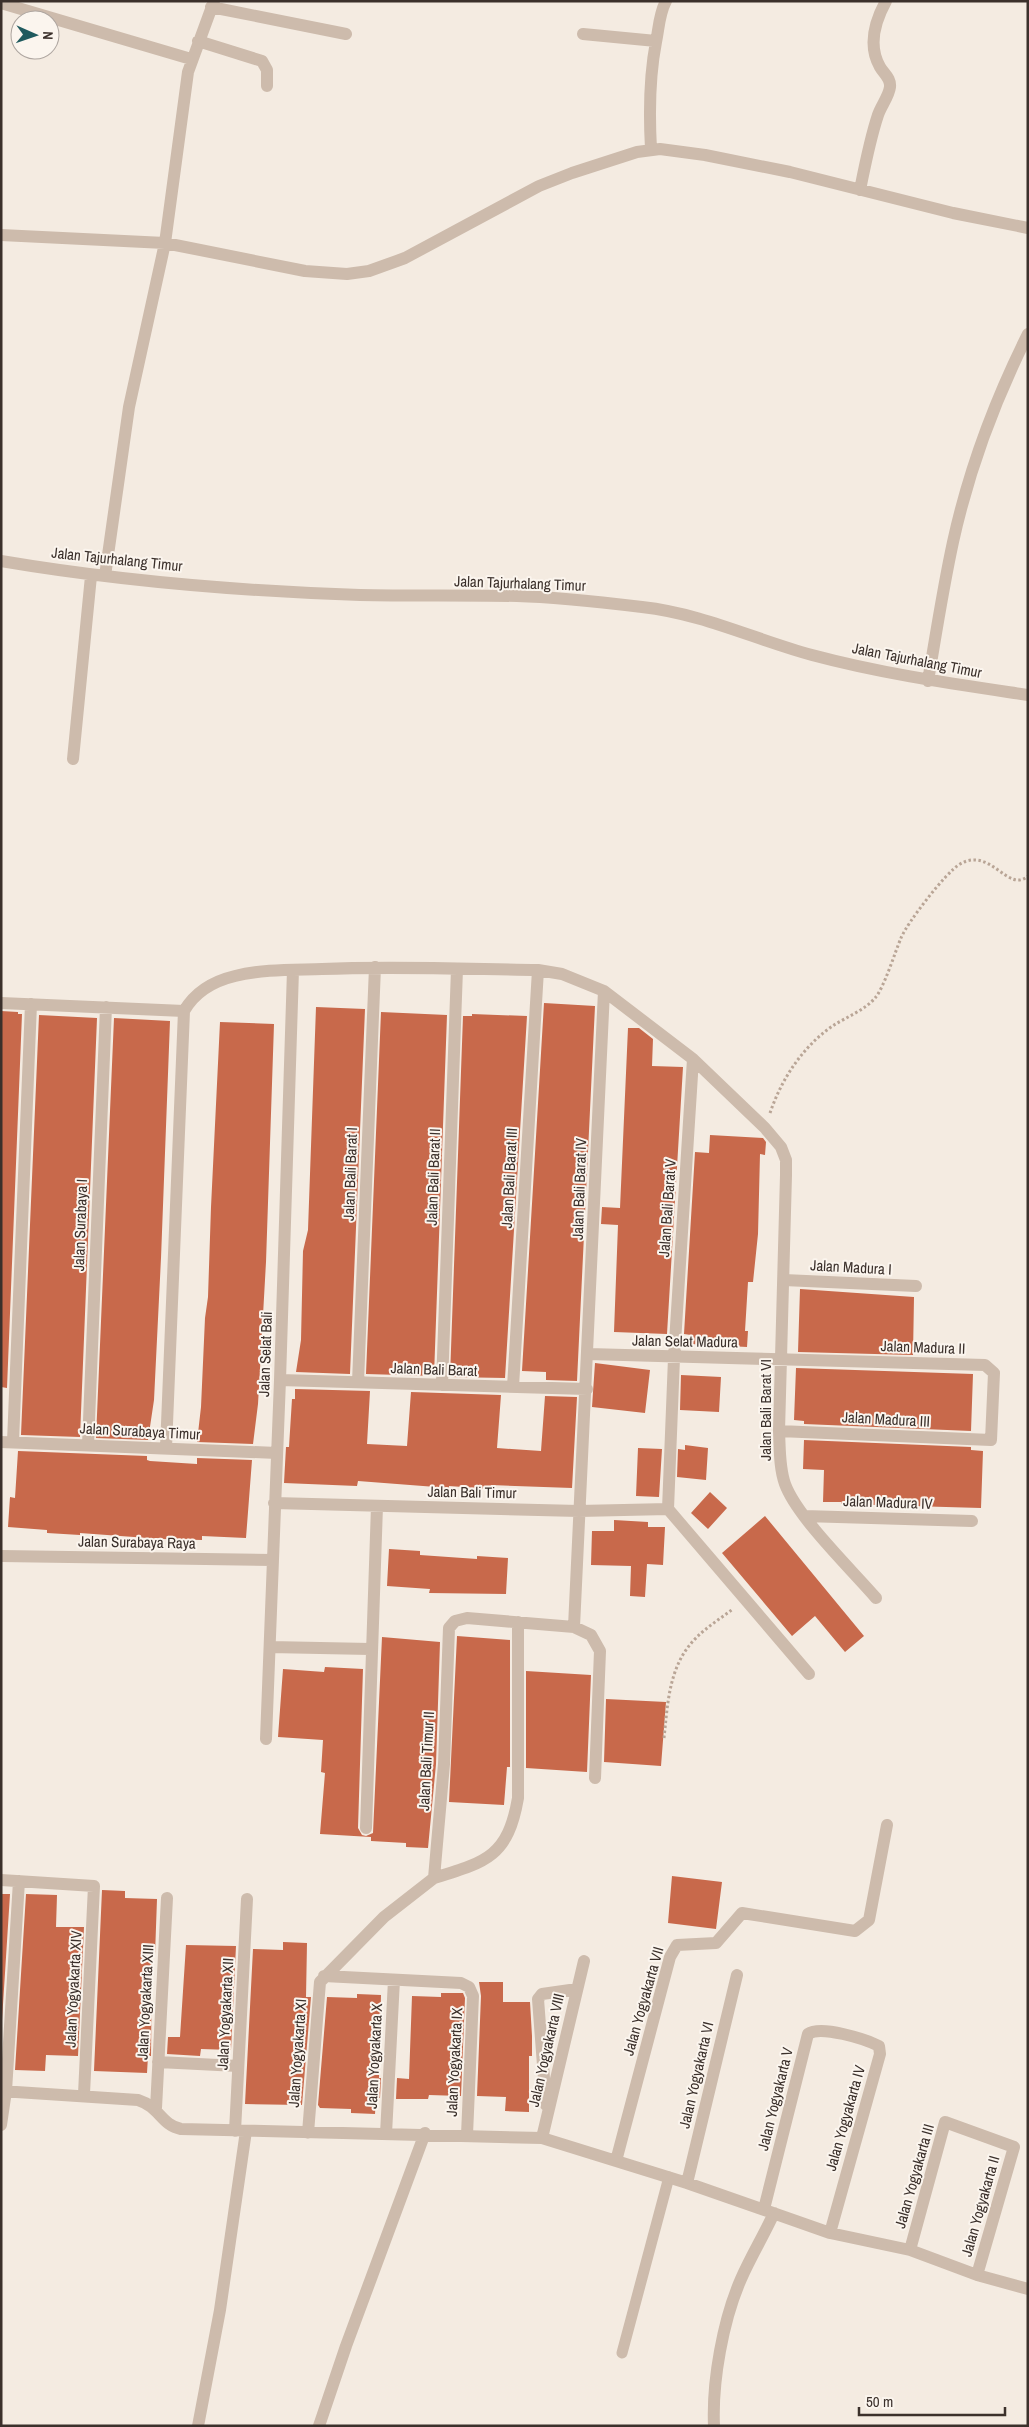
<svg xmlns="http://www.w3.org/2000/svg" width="1029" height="2427" viewBox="0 0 1029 2427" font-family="'Archivo Narrow',sans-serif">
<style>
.building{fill:#c8694b}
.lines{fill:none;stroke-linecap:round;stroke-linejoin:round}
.path{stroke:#b9a596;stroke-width:3;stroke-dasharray:2.5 2.5;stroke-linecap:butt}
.service{stroke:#cdbbac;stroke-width:11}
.minor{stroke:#cdbbac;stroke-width:12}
.labels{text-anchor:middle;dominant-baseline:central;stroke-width:4;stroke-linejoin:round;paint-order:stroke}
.street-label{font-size:15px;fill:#3b302b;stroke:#fbf5ee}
</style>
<rect width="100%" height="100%" fill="#f4ebe1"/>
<path class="building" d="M544,1003l51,3 -18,375 -31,-1v-8l-24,-1z
M316,1007l49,2 -15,365 -54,-2 5,-32 2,-89 5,-21z
M1,1011l17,1v2h4l-15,374 -6,-1z
M381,1012l66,3 -13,361 -68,-2z
M472,1014l55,2 -22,362 -55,-1 13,-361h9z
M39,1015l58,3 -17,419 -59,-2z
M114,1018l56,3 -9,237 -7,142 -6,40 -52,-2z
M220,1022l54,2 -8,238 -8,142 -5,40 -56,-2 4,-35 4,-89 3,-21 3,-90z
M628,1028h11l14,11 -1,27 31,1 -16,267 -53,-2 4,-107 -17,-1 1,-17 18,1z
M710,1135l53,3 3,4 -1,13 -5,-1 -2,80 -5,48h-5l-3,49h3l-1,16 -57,-3 1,-9 -7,-1 11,-182 14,1z
M800,1289l114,8 -1,58 -115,-3z
M595,1363l55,7 -5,43 -53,-6z
M796,1368l177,6 -2,57 -167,-7v-3l-10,-1z
M681,1375l40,2 -2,35 -39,-2z
M295,1389l75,2 -3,53 40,2 4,-54 90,3 -4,53 44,3 4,-55 32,1 -5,91 -81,-3 -1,4 -41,-3v2l-91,-7 -1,5 -73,-3 2,-36h3l3,-48h3z
M804,1440l167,7v3l12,1 -2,57 -140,-4v-2h-18l1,-32 -21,-1z
M685,1445l23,3 -2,32 -29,-3 1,-28 7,1z
M638,1448l24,1 -3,48 -23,-1z
M18,1451l129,5v4l3,1 47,3v-6l55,2 -6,78 -44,-2v4l-41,-1 -81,-6v2l-33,-2v-3l-39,-3 2,-30 5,1z
M710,1492l17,16 -19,21 -17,-16z
M765,1516l99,120 -19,16 -30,-36 -23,20 -70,-83z
M614,1520l34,2v5h17l-2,38 -16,-1 -2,33 -15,-1 1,-30 -40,-1 1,-34h22z
M389,1549l31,2v4l57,4v-3l31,2 -2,36 -77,-1 1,-4 -43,-3z
M457,1636l53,4v127h-3l-3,38 -55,-3z
M382,1637l58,5 -4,122 -8,84 -22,-1v-4l-35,-2v-4l-51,-3 5,-61 -4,-1 2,-32 -45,-3 5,-68 41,3 1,-5 38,2 -5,159 4,7 4,1 7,-3z
M526,1671l65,4 -4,97 -61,-4z
M606,1699l60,3 -5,64 -57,-4z
M672,1876l50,6 -6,47 -48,-6z
M102,1890l23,1v7l32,1 -2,56h-3l-1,101h-3l-1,17 -53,-2z
M1,1894h9l-9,142z
M26,1894l31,1 -1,32h28l-6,129 -32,-1 -1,16 -30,-1z
M283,1942l24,1 -1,54h5l-9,108 -57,-1 8,-155 30,1z
M186,1945l50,1 -5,104 -30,-1 -1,7 -33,-2 1,-17h12z
M479,1982h24v20h27l2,34v20h-3v56l-24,-1 1,-14 -29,-1 4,-100z
M441,1993h22l2,5 -4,98 -32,-1 -1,4h-32l1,-21 12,1 3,-83 29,1z
M357,1994l24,1 -2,83h2l-1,20h-4l-1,16 -24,-1v-4l-31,-1 -2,-3 9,-108 30,1z"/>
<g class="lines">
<path class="path" d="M770,1113c12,-35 33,-67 64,-88 13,-8 32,-16 41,-27 9,-10 20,-46 26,-60 6,-15 45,-66 59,-74 31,-18 48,30 68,12
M664,1738c4,-37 5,-74 33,-101 10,-10 24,-19 36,-28"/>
<path class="service" d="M622,2353l47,-176"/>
<path class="minor" d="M1,3l190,56
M211,7l135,27
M583,34l73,7
M198,41l64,20 5,9v16
M651,149c-2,-36 -2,-71 5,-107 3,-14 3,-28 10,-41
M860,190c5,-25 10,-51 18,-75 3,-9 11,-19 12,-28 1,-9 -6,-13 -10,-20 -12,-21 -5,-46 6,-66
M1,235l164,8 23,-171 26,-71
M1,561c118,20 239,30 359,34 52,1 104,0 157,1 41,1 83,6 125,11 62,7 111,32 170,48 71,19 143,29 216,40
M105,576l24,-169 36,-164 140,28 42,3 22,-3 36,-13 134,-72 33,-13 65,-21 23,-3 45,6 85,17 163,41 75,15
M928,681c8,-47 15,-93 25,-139 16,-73 42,-142 75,-208
M73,759l18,-183
M1,1003l183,8
M693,1059l-19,299 -6,151 141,165
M784,1280l132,6
M588,1354l397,11 9,8 -3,67 -212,-9
M280,1380l307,9
M358,1382l17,-415
M442,1385l15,-416
M513,1387l25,-417
M1,1442l276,11
M13,1442l18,-438
M88,1445l18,-438
M166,1448l18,-437c11,-19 30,-30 51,-35 28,-7 59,-6 87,-7 72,-3 144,0 216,1l24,4 42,17 89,68 72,69 16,19 5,13v15l-7,256c1,17 0,36 6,53 12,33 66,85 91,114
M274,1503l305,8 89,-2
M804,1516l168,5
M1,1556l272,4
M574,1627l30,-636
M270,1647l100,2
M266,1739l14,-359 13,-410
M366,1828l11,-322
M434,1878c53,-16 74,-22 84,-80v-176
M1,1880l93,6 -10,208
M324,1976l137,7 8,4 4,9 -6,139
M158,2062l80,4
M1,2091l137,9c22,7 23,25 43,29l361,9 145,45 143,50 80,17 67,25 51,14
M546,2105l-8,-106 4,-5 35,-5
M156,2108l11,-210
M1,2125l5,-34 13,-210
M235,2131l12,-232
M308,2133l12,-151 64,-65 50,-39 10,-114 5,-136 6,-7 12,-3 107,9 17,8 9,16 -5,127
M386,2134l8,-154
M542,2138l42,-177
M616,2161l54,-204 7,-12 39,-2 26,-30 113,18 14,-11 18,-95
M687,2183l50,-208
M764,2209l44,-175c13,-9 57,5 71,12l1,8 -50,179
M910,2250l35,-128 69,25 -37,128
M198,2426l22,-116 26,-179
M319,2426l27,-80 79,-213
M714,2426c-2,-45 9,-106 27,-147 10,-23 23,-44 33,-66"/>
</g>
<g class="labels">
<g class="street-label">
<text transform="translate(117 559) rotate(6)">Jalan Tajurhalang Timur</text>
<text transform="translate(520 583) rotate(2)">Jalan Tajurhalang Timur</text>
<text transform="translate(917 660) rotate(11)">Jalan Tajurhalang Timur</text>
<text transform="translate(350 1174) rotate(-88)">Jalan Bali Barat I</text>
<text transform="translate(433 1177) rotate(-88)">Jalan Bali Barat II</text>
<text transform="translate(509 1178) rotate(-87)">Jalan Bali Barat III</text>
<text transform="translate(579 1189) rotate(-88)">Jalan Bali Barat IV</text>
<text transform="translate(667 1208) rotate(-86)">Jalan Bali Barat V</text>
<text transform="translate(80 1225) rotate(-88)">Jalan Surabaya I</text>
<text transform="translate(851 1267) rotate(3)">Jalan Madura I</text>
<text transform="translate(685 1341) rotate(1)">Jalan Selat Madura</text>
<text transform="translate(923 1347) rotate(2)">Jalan Madura II</text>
<text transform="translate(265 1354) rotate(-88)">Jalan Selat Bali</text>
<text transform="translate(434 1369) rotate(2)">Jalan Bali Barat</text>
<text transform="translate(765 1410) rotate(-90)">Jalan Bali Barat VI</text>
<text transform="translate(886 1419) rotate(3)">Jalan Madura III</text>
<text transform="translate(140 1431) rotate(3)">Jalan Surabaya Timur</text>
<text transform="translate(472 1492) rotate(1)">Jalan Bali Timur</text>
<text transform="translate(888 1502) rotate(2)">Jalan Madura IV</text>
<text transform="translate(137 1542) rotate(1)">Jalan Surabaya Raya</text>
<text transform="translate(426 1761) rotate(-87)">Jalan Bali Timur II</text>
<text transform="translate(73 1989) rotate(-87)">Jalan Yogyakarta XIV</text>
<text transform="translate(643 2001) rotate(-74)">Jalan Yogyakarta VII</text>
<text transform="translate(145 2002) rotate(-87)">Jalan Yogyakarta XIII</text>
<text transform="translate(225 2014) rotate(-87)">Jalan Yogyakarta XII</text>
<text transform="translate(546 2050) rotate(-77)">Jalan Yogyakarta VIII</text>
<text transform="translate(297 2053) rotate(-86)">Jalan Yogyakarta XI</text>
<text transform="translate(374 2056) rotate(-87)">Jalan Yogyakarta X</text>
<text transform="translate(454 2062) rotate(-87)">Jalan Yogyakarta IX</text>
<text transform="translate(696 2075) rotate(-77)">Jalan Yogyakarta VI</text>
<text transform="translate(775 2099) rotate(-76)">Jalan Yogyakarta V</text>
<text transform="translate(845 2118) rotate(-74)">Jalan Yogyakarta IV</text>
<text transform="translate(914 2176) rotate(-74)">Jalan Yogyakarta III</text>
<text transform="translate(980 2206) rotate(-74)">Jalan Yogyakarta II</text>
</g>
</g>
<rect width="1029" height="2427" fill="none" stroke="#3b302b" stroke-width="5"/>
<g transform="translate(35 35) rotate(92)"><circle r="24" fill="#fbf5ee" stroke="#aea6a0"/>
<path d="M0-4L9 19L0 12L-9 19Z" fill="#1f5a5e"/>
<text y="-8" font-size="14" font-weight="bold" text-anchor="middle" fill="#3b302b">N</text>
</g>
<path d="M859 2407v8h146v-8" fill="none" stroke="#3b302b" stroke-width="2.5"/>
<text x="866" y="2407" font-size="15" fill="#3b302b" stroke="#fbf5ee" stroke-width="4" paint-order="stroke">50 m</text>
</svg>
